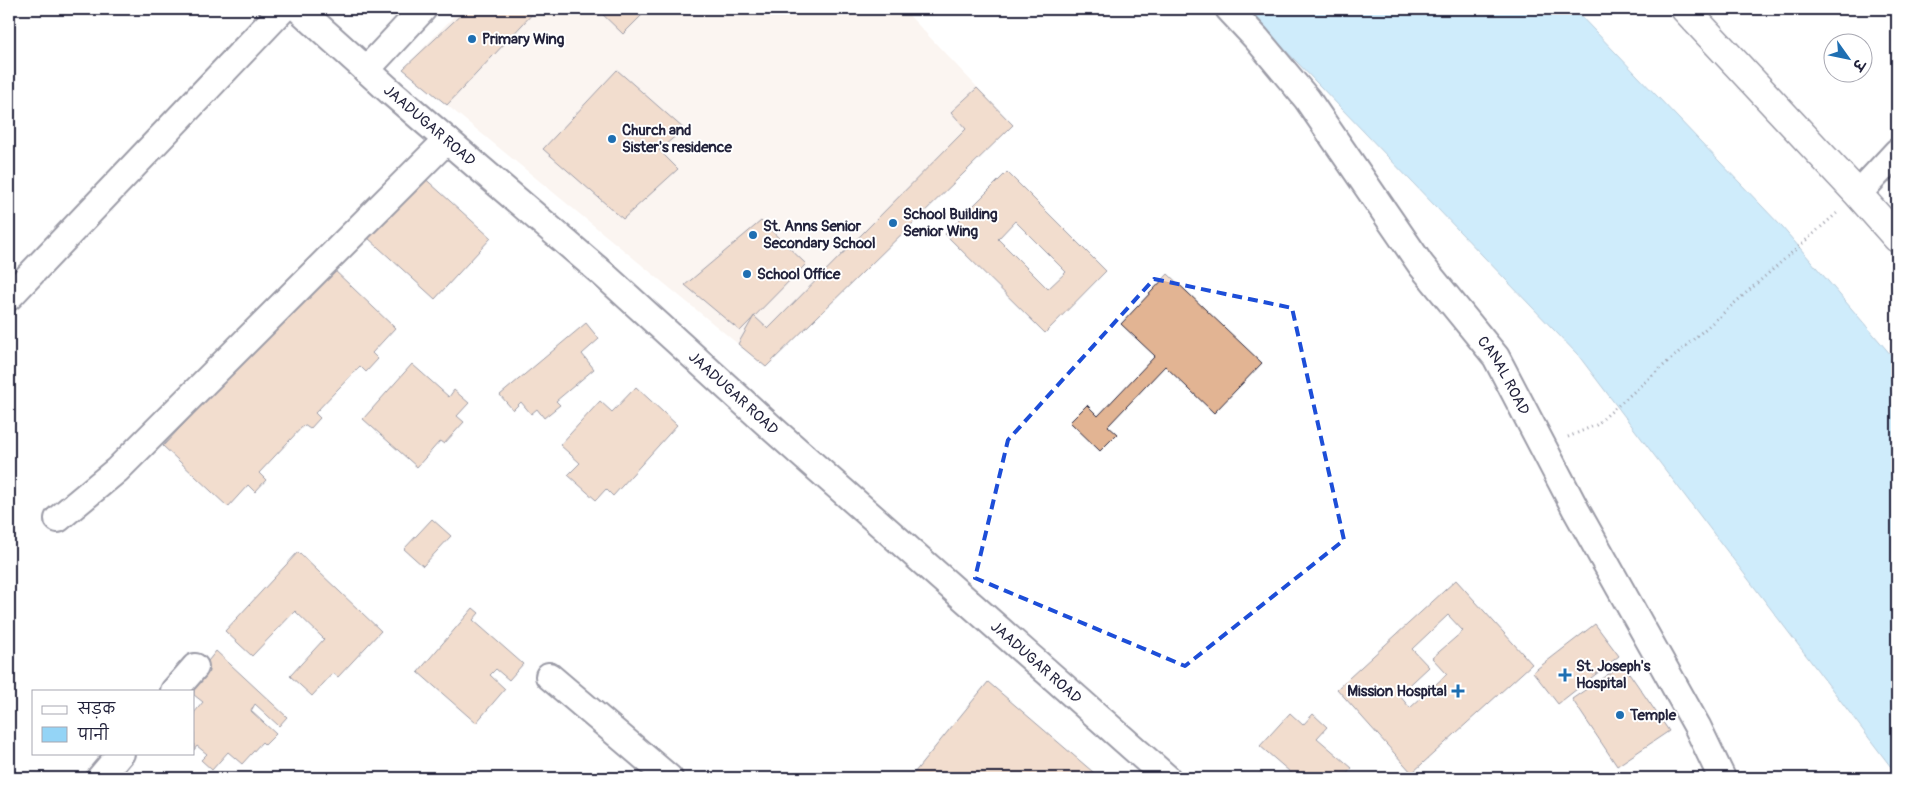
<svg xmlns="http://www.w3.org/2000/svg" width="1906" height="787" viewBox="0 0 1906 787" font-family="Pangolin,'Playpen Sans Deva',sans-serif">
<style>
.built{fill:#f6e8df}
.water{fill:#94d4f6;stroke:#668dab}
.building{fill:#e2b493;stroke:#22223b;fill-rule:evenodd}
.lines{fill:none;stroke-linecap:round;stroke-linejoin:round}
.street-casing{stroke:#22223b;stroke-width:30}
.secondary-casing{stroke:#22223b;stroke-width:31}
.path{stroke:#22223b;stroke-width:3;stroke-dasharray:1 4;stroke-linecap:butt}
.street{stroke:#fff;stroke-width:26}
.secondary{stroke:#fff;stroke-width:28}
.marked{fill:none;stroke:#1d4ed8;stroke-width:4;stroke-dasharray:10 6;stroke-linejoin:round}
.poi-dot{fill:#1f6fb2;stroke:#fff;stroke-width:2}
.labels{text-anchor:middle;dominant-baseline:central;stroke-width:4;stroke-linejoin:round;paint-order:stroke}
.poi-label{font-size:15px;font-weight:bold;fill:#22223b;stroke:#fff;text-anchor:start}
.street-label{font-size:15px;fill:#22223b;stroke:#fff}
</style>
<rect width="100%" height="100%" fill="#fff"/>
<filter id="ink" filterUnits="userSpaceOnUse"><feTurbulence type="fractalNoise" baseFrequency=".02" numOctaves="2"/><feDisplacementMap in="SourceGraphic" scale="10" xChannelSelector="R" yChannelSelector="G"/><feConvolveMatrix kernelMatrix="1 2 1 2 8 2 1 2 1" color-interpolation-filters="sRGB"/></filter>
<g filter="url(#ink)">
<path class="built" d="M461,9h442l110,116 -247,242 -363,-298z"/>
<path class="water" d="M1246,9h328l208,218 115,135v413l-319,-420z"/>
<path class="building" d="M467,9h70l-90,96 -44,-36z
M597,9h51l-25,25z
M617,70l67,59 -25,21 19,19 -55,50 -80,-70z
M977,88l36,37 -247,242 -28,-23 16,-28 14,13 198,-200 -15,-17z
M1007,172l99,99 -61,62 -100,-99zM1015,221l51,51 -18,17 -50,-50z
M420,174l71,64 -56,61 -67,-61 30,-33z
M761,221l45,43 -66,67 -55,-46z
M331,267l64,61 -23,25 6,6 -12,13 -6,-6 -45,47 5,5 -10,11 -6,-4 -45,48 7,7 -11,12 -7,-7 -20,22 -65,-61z
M1168,274l94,89 -48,50 -49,-47 -57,60 9,8 -17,17 -30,-29 17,-17 11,11 57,-60 -34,-32z
M586,323l13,16 -17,15 12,15 -38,32 4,4 -16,13 -7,-9 -6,5 -10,-12 -8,8 -13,-15z
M412,364l37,33 5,-7 15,13 -12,13 7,6 -20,22 -4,-3 -23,26 -54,-48z
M636,387l41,38 -64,71 -7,-7 -10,11 -28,-25 12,-12 -20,-18 40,-44 12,11z
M432,519l19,17 -28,30 -19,-17z
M298,552l83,79 -43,46 -5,-4 -21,23 -22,-20 34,-37 -29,-28 -43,45 -27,-25z
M1456,580l76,84 -120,109 -75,-84zM1448,615l15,16 -31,27 15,16 -37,34 -11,-13 30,-28 -17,-18z
M473,608l6,5 -6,7 50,44 -14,16 -13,-11 -6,6 15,14 -29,34 -58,-51z
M1595,624l24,32 -61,48 -25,-32z
M216,651l71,66 -8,9 -24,-22 -4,7 25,23 -11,11 -3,-3 -20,22 -14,-12 -16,18 -11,-10 6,-6 -10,-8 -3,4v-37l9,-11 -9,-7v-4h-5l8,-16z
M1623,664l46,67 -52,35 -45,-67z
M988,682l112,96h-190z
M1290,713l13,12 10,-11 14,13 -10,11 35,30 -9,10h-46l-37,-32z"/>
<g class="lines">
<g class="street-casing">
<g id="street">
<path id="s1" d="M299,9l93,84 211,181 171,156 393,348"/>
<path id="s2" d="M1229,9l28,30 50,60 114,166 75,92 80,153 121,216 25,52"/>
<path d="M366,70l57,-61"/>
<path d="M1858,194l39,-42"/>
<path d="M9,297l274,-288"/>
<path d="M58,519l59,-49 330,-330"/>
<path d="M549,676l120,102"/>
<path d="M174,691l21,-24"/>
<path d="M100,778l21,-25"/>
</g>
</g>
<g class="secondary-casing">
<path id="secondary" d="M1685,9l173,185 39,44"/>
</g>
<path class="path" d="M1568,437l28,-12 241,-212"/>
<use href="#street" class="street"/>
<use href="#secondary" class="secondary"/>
</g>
</g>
<path d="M0 0H1906V787H0ZM1154,279l138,29 52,232 -159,126 -210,-88 33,-138z" fill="#fff" fill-opacity=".55" fill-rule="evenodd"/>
<path class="marked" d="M1154,279l138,29 52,232 -159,126 -210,-88 33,-138z"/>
<g class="poi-dot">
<circle cx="472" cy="39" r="5"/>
<circle cx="612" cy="139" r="5"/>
<circle cx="893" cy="223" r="5"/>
<circle cx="753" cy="235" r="5"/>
<circle cx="747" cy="274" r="5"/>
<path d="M1562.5 667.5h5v5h5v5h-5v5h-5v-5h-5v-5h5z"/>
<path d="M1455.5 683.5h5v5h5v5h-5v5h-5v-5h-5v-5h5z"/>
<circle cx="1620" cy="715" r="5"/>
</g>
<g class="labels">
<g class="poi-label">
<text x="482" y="39">Primary Wing</text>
<text x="622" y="130">Church and<tspan x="622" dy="17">Sister's residence</tspan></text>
<text x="903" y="214">School Building<tspan x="903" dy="17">Senior Wing</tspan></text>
<text x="763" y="226">St. Anns Senior<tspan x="763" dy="17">Secondary School</tspan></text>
<text x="757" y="274">School Office</text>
<text x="1576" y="666">St. Joseph's<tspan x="1576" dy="17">Hospital</tspan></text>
<text x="1447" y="691" text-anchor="end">Mission Hospital</text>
<text x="1630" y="715">Temple</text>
</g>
<g class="street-label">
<text stroke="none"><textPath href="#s1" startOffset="175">JAADUGAR ROAD</textPath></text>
<text stroke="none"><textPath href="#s2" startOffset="459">CANAL ROAD</textPath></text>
<text stroke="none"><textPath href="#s1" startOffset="580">JAADUGAR ROAD</textPath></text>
<text stroke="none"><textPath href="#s1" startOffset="985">JAADUGAR ROAD</textPath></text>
</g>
</g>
<rect width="1906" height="787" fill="none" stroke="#fff" stroke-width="30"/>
<rect x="15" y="15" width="1876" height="757" fill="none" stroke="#22223b" stroke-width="2" filter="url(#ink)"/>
<rect x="32" y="690" width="162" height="65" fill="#ffffff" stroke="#a7a7b1"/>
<rect x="42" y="706" width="25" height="8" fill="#ffffff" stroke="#a7a7b1"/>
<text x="78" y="714" font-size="15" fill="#22223b">सड़क</text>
<rect x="42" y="727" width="25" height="15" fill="#94d4f6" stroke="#a7a7b1"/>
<text x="78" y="740" font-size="15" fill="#22223b">पानी</text>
<g transform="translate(1848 58) rotate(123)"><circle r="24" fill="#ffffff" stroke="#a7a7b1"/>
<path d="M0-4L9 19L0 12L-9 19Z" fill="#1f6fb2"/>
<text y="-8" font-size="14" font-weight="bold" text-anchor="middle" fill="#22223b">उ</text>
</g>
</svg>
